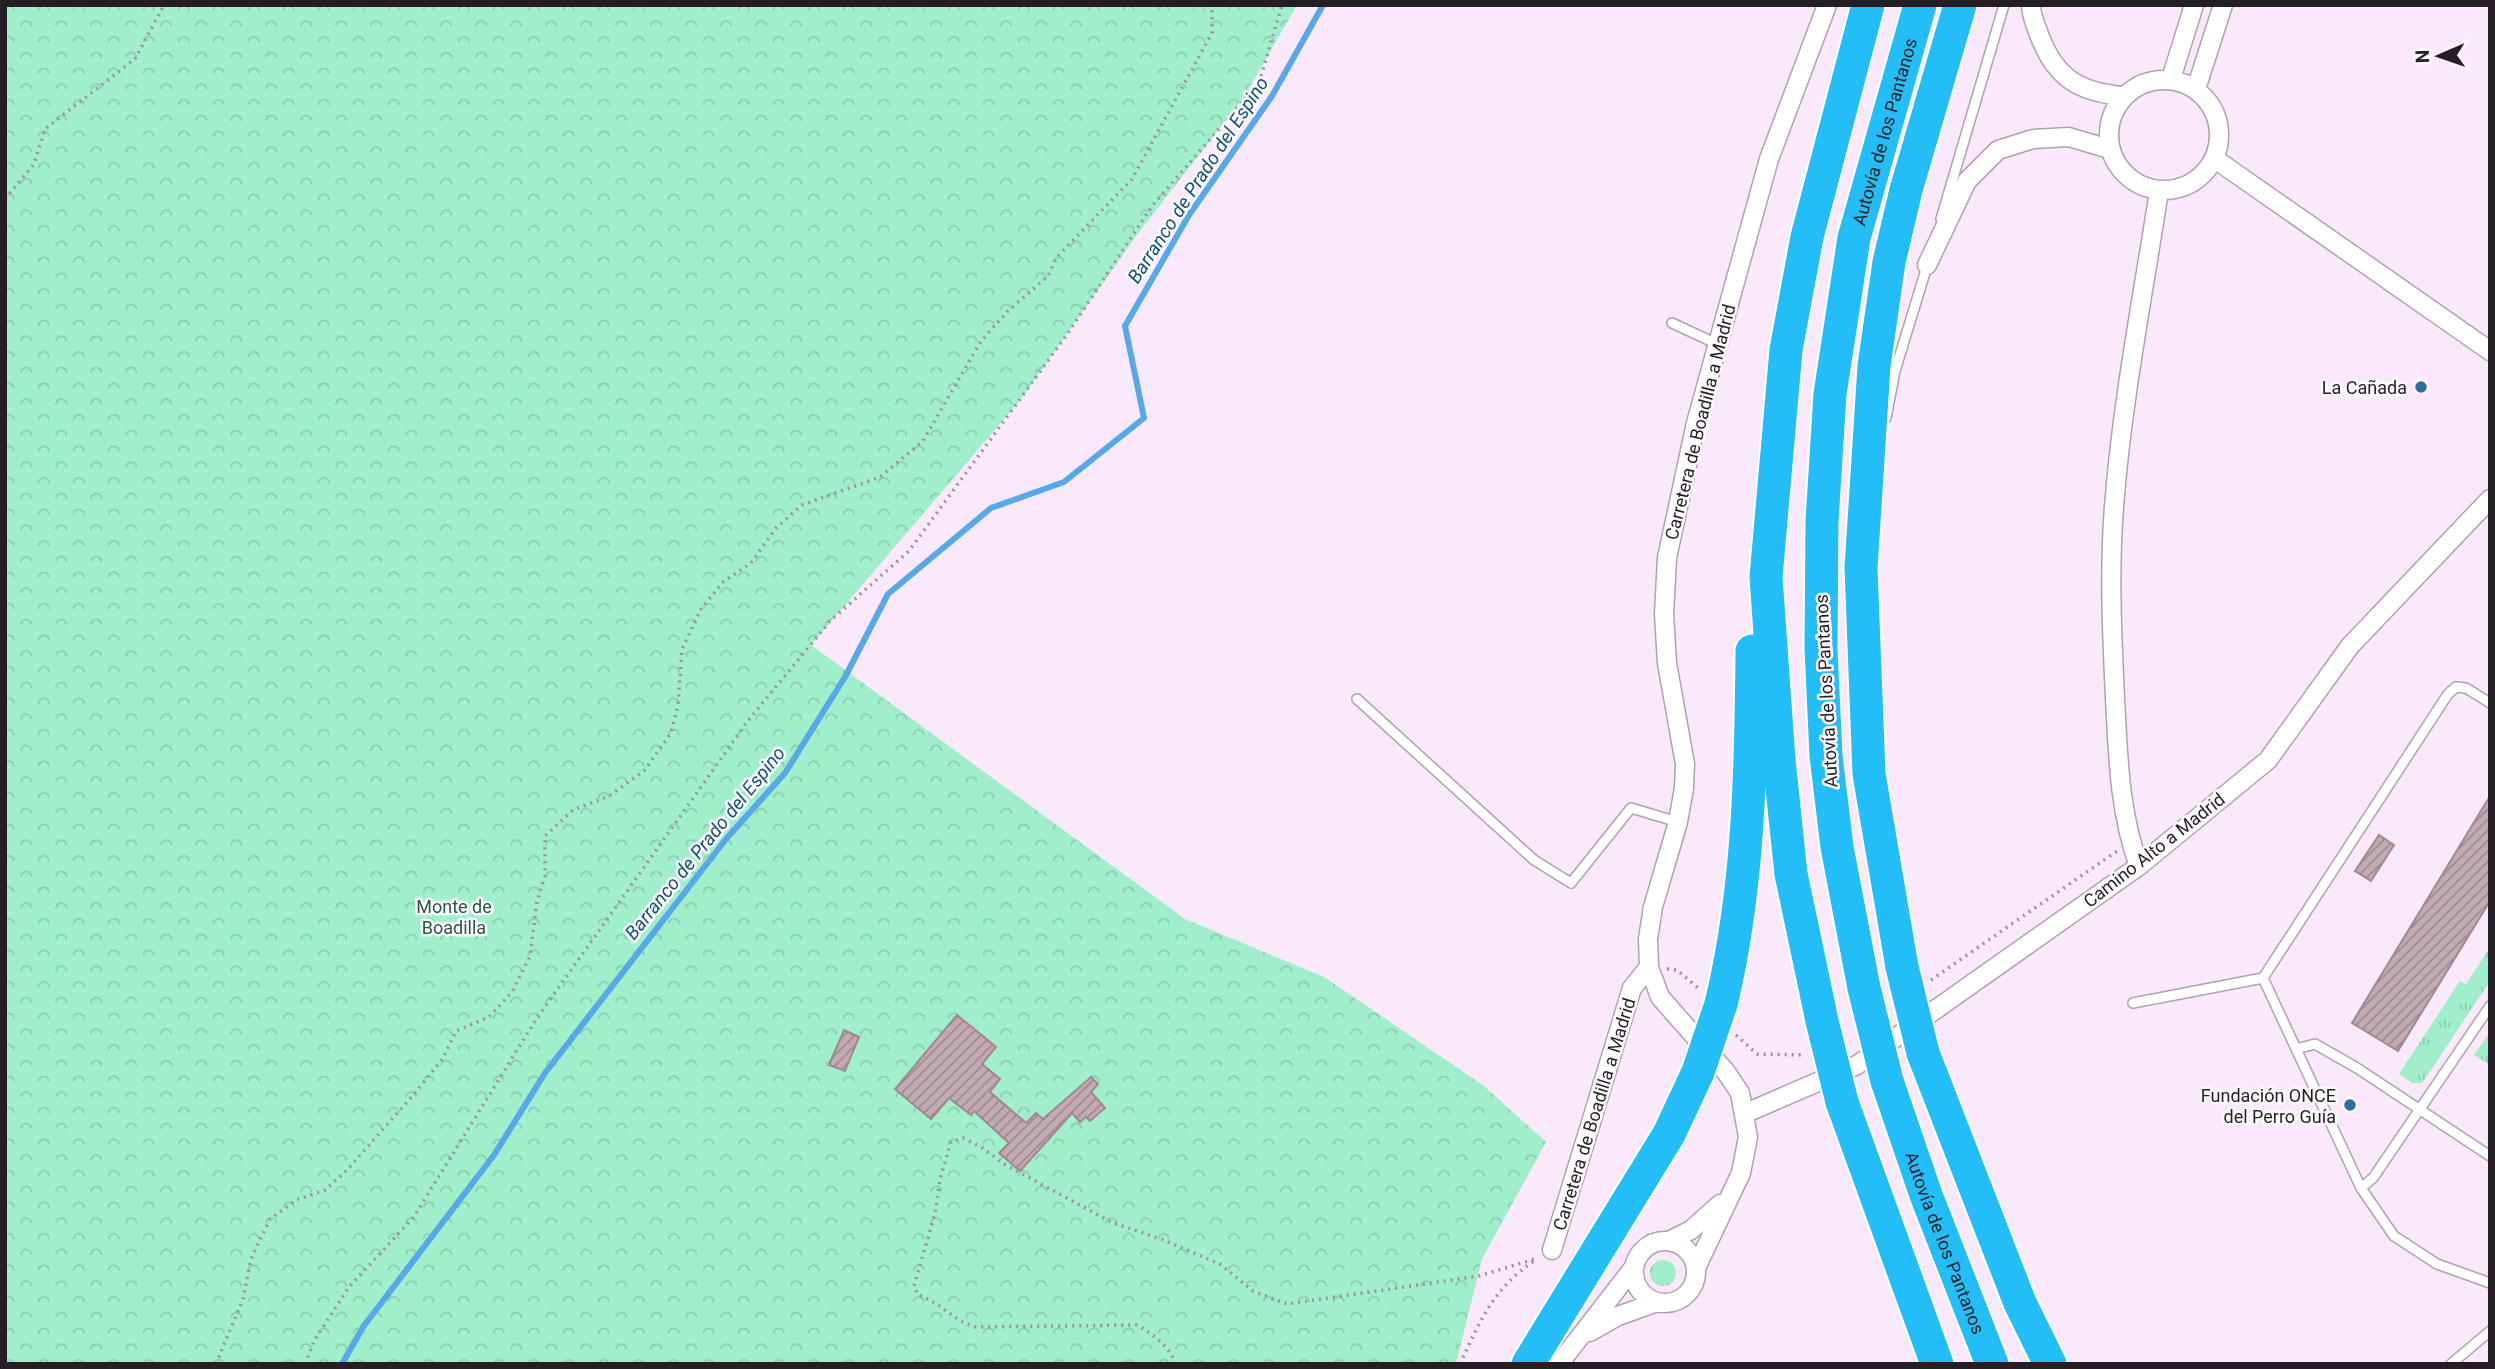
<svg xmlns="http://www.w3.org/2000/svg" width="2495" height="1369" viewBox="0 0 2495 1369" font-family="Roboto,sans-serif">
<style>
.grass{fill:url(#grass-tufts)}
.forest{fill:url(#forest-crowns)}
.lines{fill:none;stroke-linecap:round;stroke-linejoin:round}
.stream{stroke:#56a8e9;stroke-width:6}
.building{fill:url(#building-hatch);stroke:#a1888f;stroke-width:2}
.service-casing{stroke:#b2a1b2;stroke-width:12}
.minor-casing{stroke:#b2a1b2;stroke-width:21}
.motorway-casing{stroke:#fff;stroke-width:37}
.path{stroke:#9e909e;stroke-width:3.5;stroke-dasharray:2 5;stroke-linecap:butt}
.service{stroke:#fff;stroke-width:9}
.minor{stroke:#fff;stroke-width:18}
.motorway{stroke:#23bef7;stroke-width:33}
.motorway-bridge-casing{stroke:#fff;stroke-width:37;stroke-linecap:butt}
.motorway-bridge{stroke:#23bef7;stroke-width:33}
.poi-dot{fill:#2d6da3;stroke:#fefbfe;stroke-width:2.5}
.labels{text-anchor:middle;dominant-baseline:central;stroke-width:5;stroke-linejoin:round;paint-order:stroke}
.street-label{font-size:18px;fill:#251e25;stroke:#fefbfe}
.poi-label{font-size:18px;fill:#251e25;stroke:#fefbfe;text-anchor:end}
.park-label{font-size:18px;fill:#295743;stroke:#fefbfe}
.water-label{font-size:19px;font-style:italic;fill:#14507b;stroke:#fefbfe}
</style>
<defs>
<pattern id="grass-tufts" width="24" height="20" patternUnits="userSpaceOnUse" patternTransform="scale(1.75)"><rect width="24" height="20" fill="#a1eeca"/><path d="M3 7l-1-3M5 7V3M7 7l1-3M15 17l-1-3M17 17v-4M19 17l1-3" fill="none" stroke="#8accad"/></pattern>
<pattern id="forest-crowns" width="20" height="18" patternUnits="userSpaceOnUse" patternTransform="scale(1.75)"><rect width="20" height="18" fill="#a1eeca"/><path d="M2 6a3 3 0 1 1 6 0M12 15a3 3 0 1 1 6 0" fill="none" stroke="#8accad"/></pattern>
<pattern id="building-hatch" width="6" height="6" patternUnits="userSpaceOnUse" patternTransform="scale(1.75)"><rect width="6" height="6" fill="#c3a9b1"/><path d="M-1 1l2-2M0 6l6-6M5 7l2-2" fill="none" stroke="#9e8990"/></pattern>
</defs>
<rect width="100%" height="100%" fill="#fae8fb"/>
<path class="grass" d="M2489,949l1,32 -65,98 -4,4h-9l-13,-9 61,-93 6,3z
M2490,1032v33l-16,-10z
M1650 1273a13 13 0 1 1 26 0a13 13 0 1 1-26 0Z"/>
<path class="forest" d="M5,5h1292l-53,92 -108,139 -114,162 -211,247 374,274 139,58 160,109 62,56 -64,117 -26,105h-1451z"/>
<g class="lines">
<path class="stream" d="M342,1364l21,-37 131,-172 51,-82 181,-234 59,-66 60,-96 43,-83 103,-86 73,-26 80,-64 -19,-92 64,-111 83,-119 51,-91"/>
</g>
<path class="building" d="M2490,796v105l-92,150 -46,-28z
M2379,835l15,10 -23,36 -16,-10z
M957,1015l39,32 -14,17 18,15 -10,13 36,31 10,-10 7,6 48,-42 7,7 -7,8 14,16 -15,13 -4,-4 -6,5 -8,-9 -52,58 -21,-18 10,-10 -35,-32 -3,4 -22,-17 -18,21 -36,-30z
M844,1030l15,7 -14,34 -16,-6z"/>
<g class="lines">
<g class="service-casing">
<path id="service" d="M1941,219l63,-214
M1672,323l45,21
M1886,418l9,-47 33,-108
M1357,699l177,161 37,23 60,-75 47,14
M2263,978l185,-284 8,-7 10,1 24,15
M2133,1003l130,-25 98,210 33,48 43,28 53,19
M2296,1049l19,-5 42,24 133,88
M2361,1188l12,-10 117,-172
M2451,1364l39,-33"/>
</g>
<g class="minor-casing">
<path id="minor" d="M2031,5c0,11 5,21 9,32 16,41 39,55 82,59
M2171,79l23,-74
M2109 135a55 55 0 1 1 110 0a55 55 0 1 1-110 0Z
M2196,89l27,-84
M2215,159l275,192
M1927,265l40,-84 31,-31 35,-11 36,-2 40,12
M2139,866c-20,-54 -21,-112 -24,-168 -3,-63 -6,-128 -1,-191 8,-106 29,-211 45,-316
M1746,1113l111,-48 282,-199 129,-106 82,-114 140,-147
M1669,1241l22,-11 29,-26
M1634 1272a31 31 0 1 1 62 0a31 31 0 1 1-62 0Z
M1552,1250l80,-262 17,-21
M1696,1268l45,-95 7,-36 -8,-44 -14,-21 -66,-75 -11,-30 -1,-28 5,-32 25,-85 6,-34 1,-24 -18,-101 -3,-49 3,-56 29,-135 73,-264 58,-154
M1590,1332l28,-16 39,-14
M1559,1364l75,-97"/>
</g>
<g class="motorway-casing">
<g id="motorway">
<path d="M1902,967l-33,-193 -8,-206 13,-202 15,-104 17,-72 54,-185"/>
<path id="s1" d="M1864,988l-27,-141 -11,-91 -5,-107 1,-128 8,-127 24,-156 66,-233"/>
<path d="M1721,1004c28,-115 30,-236 31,-353"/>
<path d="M1822,1021l-31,-147 -12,-114 -13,-183 20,-227 21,-113 61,-232"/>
<path d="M1923,1053l97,250 30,61"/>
<path id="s2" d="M1887,1081l39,114 66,169"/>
<path d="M1842,1102l95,262"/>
<path d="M1528,1364l141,-230 29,-62"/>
</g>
</g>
<path class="path" d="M5,199l29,-35 11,-35 90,-70 29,-54
M1667,969l10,1 21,18
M1931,980l186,-129
M1736,1035l21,19 48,1
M216,1364l27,-65 8,-40 19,-40 26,-19 29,-10 22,-20 69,-78 27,-34 13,-27 33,-14 23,-25 18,-36 7,-55 8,-25v-40l28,-26 36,-14 35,-25 27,-38 7,-28 4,-56 19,-40 22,-27 28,-19 25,-35 26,-23 78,-28 43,-36 58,-100 27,-30 40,-35 9,-19 75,-78 80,-146v-28
M305,1364l9,-23 35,-54 64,-69 124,-200 210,-296 83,-101 79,-70 157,-215 86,-130 107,-123 23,-78
M1176,1364c-8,-19 -22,-29 -39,-39l-161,2c-24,-6 -33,-24 -58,-32l-4,-9 21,-72 5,-35 11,-37 12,-4 18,9 23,17 109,59 48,16 59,25 33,27 34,13 192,-28 59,-18
M1460,1364c21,-45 33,-75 75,-104"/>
<use href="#service" class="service"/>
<use href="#minor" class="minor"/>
<use href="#motorway" class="motorway"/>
<g class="motorway-bridge-casing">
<path id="motorway-bridge" d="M1902,967l21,86
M1864,988l23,93
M1822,1021l20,81
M1698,1072l23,-68"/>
</g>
<use href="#motorway-bridge" class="motorway-bridge"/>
</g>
<g class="poi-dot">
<circle cx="2421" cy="387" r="7"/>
<circle cx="2350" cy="1105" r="7"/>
</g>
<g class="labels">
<g class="street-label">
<text stroke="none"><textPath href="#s1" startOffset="866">Autovía de los Pantanos</textPath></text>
<text transform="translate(1700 422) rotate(-76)">Carretera de Boadilla a Madrid</text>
<text transform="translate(1826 691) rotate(-93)">Autovía de los Pantanos</text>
<text transform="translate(2154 850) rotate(-38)">Camino Alto a Madrid</text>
<text transform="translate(1594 1114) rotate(-73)">Carretera de Boadilla a Madrid</text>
<text stroke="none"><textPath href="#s2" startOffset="172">Autovía de los Pantanos</textPath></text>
</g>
<g class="poi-label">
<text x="2407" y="387">La Cañada</text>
<text x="2336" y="1095">Fundación ONCE<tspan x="2336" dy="21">del Perro Guía</tspan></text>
</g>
<g class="park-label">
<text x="454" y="906">Monte de<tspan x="454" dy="21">Boadilla</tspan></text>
</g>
<g class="water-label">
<text transform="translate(1198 180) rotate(-57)">Barranco de Prado del Espino</text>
<text transform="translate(705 843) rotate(-51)">Barranco de Prado del Espino</text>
</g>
</g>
<rect width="2495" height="1369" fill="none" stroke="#251e25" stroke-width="14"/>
<g transform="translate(2439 56) rotate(268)" stroke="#fefbfe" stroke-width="5" paint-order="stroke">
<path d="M0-5L12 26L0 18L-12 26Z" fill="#251e25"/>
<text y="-10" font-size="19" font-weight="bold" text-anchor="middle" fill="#251e25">N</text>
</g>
</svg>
